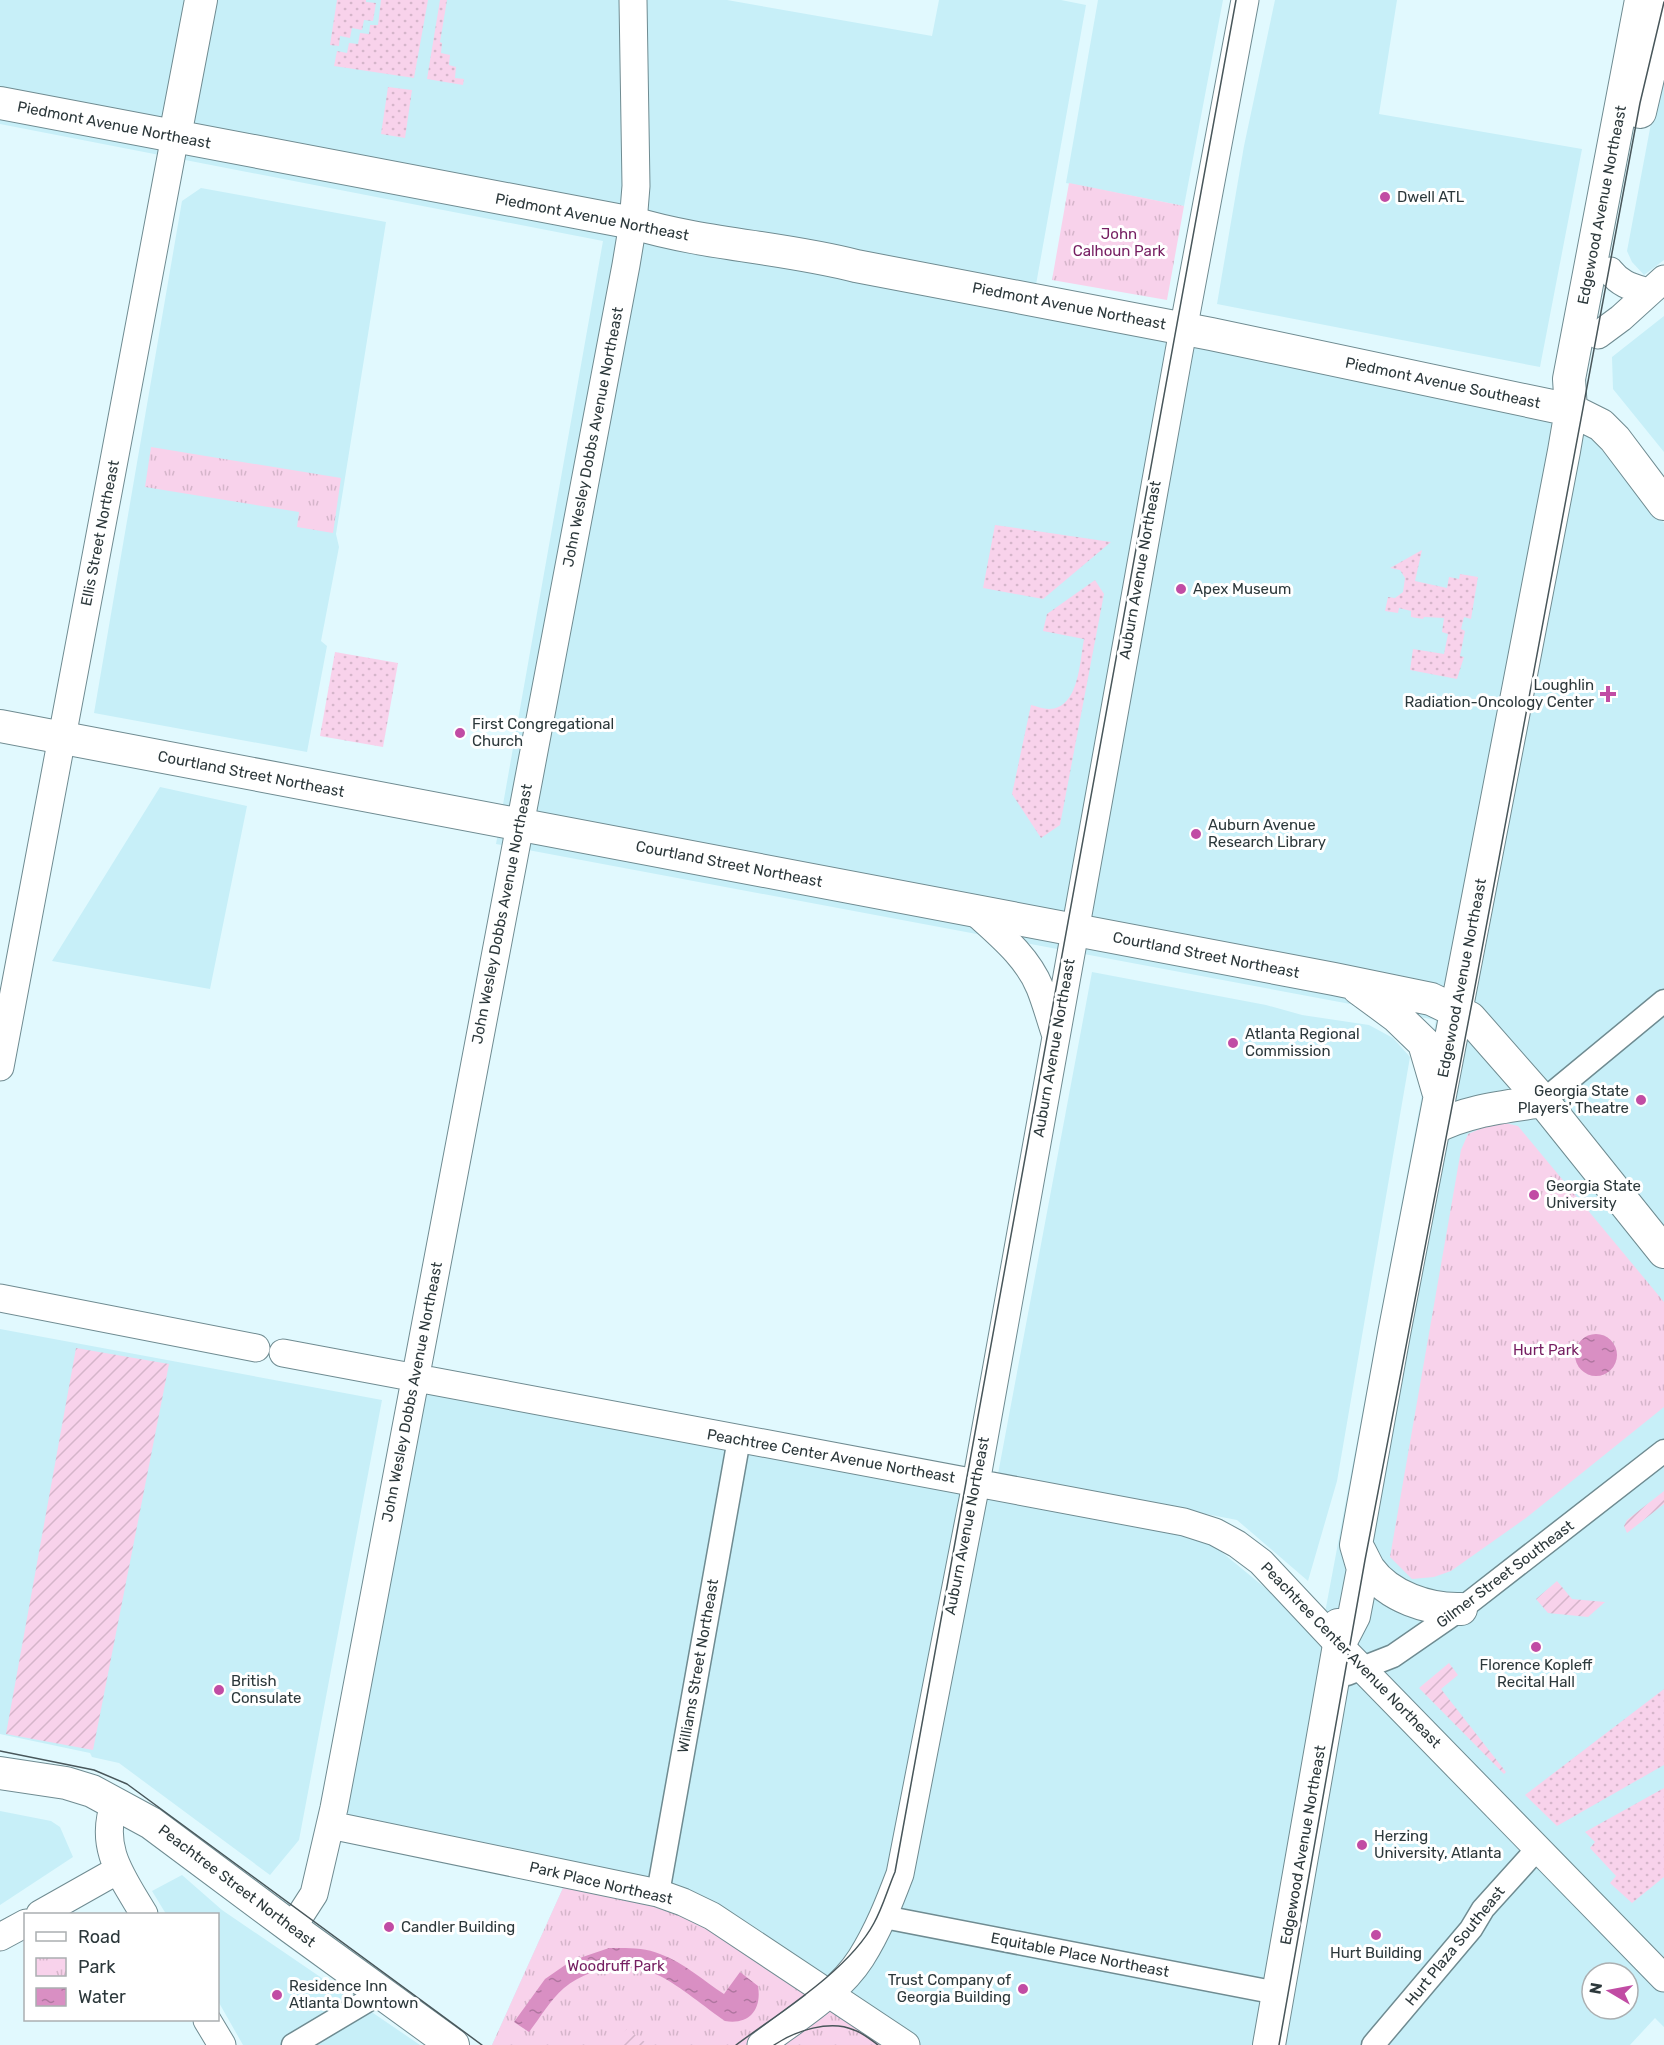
<svg xmlns="http://www.w3.org/2000/svg" width="1664" height="2045" viewBox="0 0 1664 2045" font-family="Rubik,sans-serif">
<style>
.built{fill:#c7eff8;fill-rule:evenodd}
.grass{fill:url(#grass-dots)}
.park{fill:url(#park-tufts)}
.garden{fill:url(#garden-furrows)}
.water{fill:url(#water-ripples)}
.lines{fill:none;stroke-linecap:round;stroke-linejoin:round}
.minor-casing{stroke:#6f8b91;stroke-width:25}
.tertiary-casing{stroke:#6f8b91;stroke-width:29}
.secondary-casing{stroke:#6f8b91;stroke-width:34}
.minor{stroke:#fff;stroke-width:22}
.tertiary{stroke:#fff;stroke-width:27}
.secondary{stroke:#fff;stroke-width:32}
.tram{stroke:#48565a;stroke-width:1.5}
.poi-dot{fill:#c14ca4;stroke:#fff;stroke-width:2}
.labels{text-anchor:middle;dominant-baseline:central;stroke-width:6;stroke-linejoin:round;paint-order:stroke}
.street-label{font-size:15px;fill:#2c383b;stroke:#fff}
.poi-label{font-size:15px;fill:#2c383b;stroke:#fff;text-anchor:start}
.park-label{font-size:15px;fill:#751e61;stroke:#fff}
</style>
<defs>
<pattern id="grass-dots" width="8" height="8" patternUnits="userSpaceOnUse" patternTransform="scale(1.5)"><rect width="8" height="8" fill="#f8d2eb"/><path d="M2 2h.1M6 6h.1" fill="none" stroke="#d5b5ca" stroke-width="1.8" stroke-linecap="round"/></pattern>
<pattern id="park-tufts" width="24" height="20" patternUnits="userSpaceOnUse" patternTransform="scale(1.5)"><rect width="24" height="20" fill="#f8d2eb"/><path d="M3 7l-1-3M5 7V3M7 7l1-3M15 17l-1-3M17 17v-4M19 17l1-3" fill="none" stroke="#d5b5ca"/></pattern>
<pattern id="garden-furrows" width="10" height="10" patternUnits="userSpaceOnUse" patternTransform="scale(1.5)"><rect width="10" height="10" fill="#f8d2eb"/><path d="M-1 1l2-2M0 10L10 0M9 11l2-2" fill="none" stroke="#d5b5ca"/></pattern>
<pattern id="water-ripples" width="26" height="14" patternUnits="userSpaceOnUse" patternTransform="scale(1.5)"><rect width="26" height="14" fill="#d98fc3"/><path d="M2 4q2-2 4 0t4 0M15 11q2-2 4 0t4 0" fill="none" stroke="#b076a0"/></pattern>
</defs>
<rect width="100%" height="100%" fill="#e1f9fe"/>
<path class="built" d="M0,0h727l205,36 7,-36h122l25,5 -54,302 524,89 108,127v1504l-9,-9 -25,27h-1138l80,-177 -239,-46 82,-453 775,157 131,108 115,-614 -940,-176 107,-603 -603,-117zM1592,1973h36v36h-36z
M1098,0h125l-39,206 -118,-23z
M1275,0h122l-18,114 203,35 -42,218 -323,-63 27,-158z
M1664,54v206l-20,15 -12,-13 -5,-11z
M201,188l185,34 -50,312 3,13 -18,94 6,5 -20,106 -213,-39 88,-512z
M1664,316v136l-51,-63 -1,-32z
M160,787l87,19 -37,183 -158,-28z
M1092,972l174,33 36,10 67,10 24,13 17,19 -73,424 -29,100 -71,-61 -239,-46z
M0,1329l382,71 -83,440 -29,35 -151,-112 -27,-6 -2,-4 -90,-19z
M0,1811l51,10 9,6 13,30 -73,48z
M182,1875l40,35 198,135h-177l-25,-44v-87h-52l-14,-23z"/>
<path class="grass" d="M337,0h29v2l10,1 -3,18 -9,-1 -2,10 -10,-2 -2,10 -10,-2 -1,10 -9,-1z
M381,0h47l-14,78 -80,-12 3,-15 10,2 2,-10 9,1 2,-11 9,1 1,-9h8z
M440,0h7l-7,42 2,1 -1,10 9,2 -1,10 7,2 -1,11 9,1 -1,6 -36,-6z
M388,87l24,3 -7,48 -24,-4z
M995,525l116,17 -68,57 -60,-11z
M1422,550l-7,31 32,7 2,-11 10,2 1,-5 18,3 -7,42 -7,-2 -3,12 4,2 -5,25 4,1 -7,22 -47,-9 3,-21 31,5 4,-20 -6,-2 2,-14 -20,-1 -1,2 -12,-2v-6l-12,-3 -1,5 -13,-2 3,-14 7,1 8,-6 2,-14 -5,-8 -10,-2z
M1095,580l9,14 -44,231 -19,13 -29,-44 19,-89c5,1 12,4 18,4 30,0 31,-49 35,-70l-41,-8 4,-17z
M335,652l63,11 -15,84 -63,-11z
M1664,1689v76l-107,61 -32,-31z
M1664,1788v89l-32,26 -22,-20 6,-7 -26,-28 5,-6 -10,-10z"/>
<path class="park" d="M1069,183l115,23 -17,94 -115,-20z
M151,447l190,31 -8,55 -36,-6 2,-15 -154,-25z
M1501,1122l17,4 146,176v105l-138,111 -75,53 -17,6 -22,2 -22,-22 71,-407 7,-16 21,-9z
M572,1868l121,42 193,135h-394z"/>
<path class="garden" d="M76,1348l93,16 -76,386 -87,-16z
M1664,1491v13l-37,29 -3,-7 3,-6z
M1557,1581l15,18 33,3 -17,15 -40,-4 -12,-14z
M1449,1663l9,12 -17,14 65,83 -2,2 -85,-86z
M627,2029l22,16h-34z"/>
<path class="water" d="M1575 1355a21 21 0 1 1 42 0a21 21 0 1 1-42 0Z
M609,1948c17,0 35,-1 51,6 23,8 44,27 64,40l16,-22 18,14c4,24 -9,39 -33,35 -19,-13 -45,-35 -65,-45 -31,-15 -70,-10 -96,12 -14,12 -24,30 -35,44l-15,-10 31,-43 26,-18z"/>
<g class="lines">
<g class="minor-casing">
<path id="minor" d="M1543,1101l121,-100
M1347,1674l46,-18 68,-47 203,-158
M658,1893l81,-454
M884,1917l393,76
M293,2045l89,-53
M1373,2045l98,-116 12,-20 55,-61"/>
</g>
<g class="tertiary-casing">
<path id="tertiary" d="M1610,271c11,14 22,16 38,21
M1598,335l23,-17 43,-39
M974,911c25,23 53,45 66,77 6,15 10,30 15,45
M0,1067l175,-931
M0,1298l256,50
M283,1353l901,169 31,10 22,12 24,18 78,83 325,333
M115,1802c-17,45 7,75 29,112
M330,1825l328,68 25,9 29,14 194,129
M40,1914l78,-44
M292,1928l22,-34 20,-86 292,-1543 7,-42 3,-37 -3,-186
M0,1937l26,-14
M207,2020l15,25
M761,2045c34,-26 77,-51 100,-87 17,-27 28,-55 39,-84l74,-380 205,-1142 66,-352"/>
</g>
<g class="secondary-casing">
<path id="secondary" d="M0,103l633,120c73,22 150,24 223,43l355,68 360,76 30,15 14,14 49,65
M1640,112l24,-103
M175,136l26,-136
M0,726l1334,253 97,20 39,19 73,83 121,151
M1358,988l38,28 28,27 14,48
M1434,1128c34,-18 71,-21 109,-27
M1358,1548c4,7 7,14 11,21 20,28 60,41 92,40
M1339,1645l15,-29 9,-47 -7,-24 38,-211 170,-883 7,-41 -2,-31 72,-379
M0,1773l66,10 26,8 59,32 141,105 161,117
M1269,2045l70,-400 -1,-20"/>
</g>
<use href="#minor" class="minor"/>
<use href="#tertiary" class="tertiary"/>
<use href="#secondary" class="secondary"/>
<path class="tram" d="M0,1751l94,19 33,14 355,261
M736,2045c43,-32 113,-75 138,-122 9,-16 14,-35 21,-51l341,-1872
M774,2045c21,-14 56,-26 80,-15 9,3 17,10 24,15
M1279,2045l86,-485 109,-568 166,-889 24,-101"/>
</g>
<g class="poi-dot">
<circle cx="1385" cy="197" r="6"/>
<circle cx="1181" cy="589" r="6"/>
<path d="M1605 685h6v6h6v6h-6v6h-6v-6h-6v-6h6z"/>
<circle cx="460" cy="733" r="6"/>
<circle cx="1196" cy="834" r="6"/>
<circle cx="1233" cy="1043" r="6"/>
<circle cx="1641" cy="1100" r="6"/>
<circle cx="1534" cy="1195" r="6"/>
<circle cx="1536" cy="1647" r="6"/>
<circle cx="219" cy="1690" r="6"/>
<circle cx="1362" cy="1845" r="6"/>
<circle cx="389" cy="1927" r="6"/>
<circle cx="1376" cy="1935" r="6"/>
<circle cx="1023" cy="1989" r="6"/>
<circle cx="277" cy="1995" r="6"/>
</g>
<g class="labels">
<g class="street-label">
<text transform="translate(114 125) rotate(11)">Piedmont Avenue Northeast</text>
<text transform="translate(1602 205) rotate(-79)">Edgewood Avenue Northeast</text>
<text transform="translate(592 217) rotate(11)">Piedmont Avenue Northeast</text>
<text transform="translate(1069 306) rotate(11)">Piedmont Avenue Northeast</text>
<text transform="translate(1443 383) rotate(12)">Piedmont Avenue Southeast</text>
<text transform="translate(593 437) rotate(-79)">John Wesley Dobbs Avenue Northeast</text>
<text transform="translate(100 533) rotate(-79)">Ellis Street Northeast</text>
<text transform="translate(1140 570) rotate(-80)">Auburn Avenue Northeast</text>
<text transform="translate(251 774) rotate(11)">Courtland Street Northeast</text>
<text transform="translate(729 864) rotate(11)">Courtland Street Northeast</text>
<text transform="translate(502 914) rotate(-79)">John Wesley Dobbs Avenue Northeast</text>
<text transform="translate(1206 955) rotate(11)">Courtland Street Northeast</text>
<text transform="translate(1462 978) rotate(-79)">Edgewood Avenue Northeast</text>
<text transform="translate(1054 1048) rotate(-80)">Auburn Avenue Northeast</text>
<text transform="translate(412 1392) rotate(-79)">John Wesley Dobbs Avenue Northeast</text>
<text transform="translate(831 1456) rotate(10)">Peachtree Center Avenue Northeast</text>
<text transform="translate(967 1526) rotate(-79)">Auburn Avenue Northeast</text>
<text transform="translate(1505 1574) rotate(-37)">Gilmer Street Southeast</text>
<text transform="translate(1351 1655) rotate(46)">Peachtree Center Avenue Northeast</text>
<text transform="translate(698 1666) rotate(-80)">Williams Street Northeast</text>
<text transform="translate(1303 1845) rotate(-80)">Edgewood Avenue Northeast</text>
<text transform="translate(601 1883) rotate(13)">Park Place Northeast</text>
<text transform="translate(237 1886) rotate(37)">Peachtree Street Northeast</text>
<text transform="translate(1455 1946) rotate(-51)">Hurt Plaza Southeast</text>
<text transform="translate(1080 1955) rotate(11)">Equitable Place Northeast</text>
</g>
<g class="poi-label">
<text x="1397" y="197">Dwell ATL</text>
<text x="1193" y="589">Apex Museum</text>
<text x="1594" y="685" text-anchor="end">Loughlin<tspan x="1594" dy="17">Radiation-Oncology Center</tspan></text>
<text x="472" y="724">First Congregational<tspan x="472" dy="17">Church</tspan></text>
<text x="1208" y="825">Auburn Avenue<tspan x="1208" dy="17">Research Library</tspan></text>
<text x="1245" y="1034">Atlanta Regional<tspan x="1245" dy="17">Commission</tspan></text>
<text x="1629" y="1091" text-anchor="end">Georgia State<tspan x="1629" dy="17">Players' Theatre</tspan></text>
<text x="1546" y="1186">Georgia State<tspan x="1546" dy="17">University</tspan></text>
<text x="1536" y="1665" text-anchor="middle">Florence Kopleff<tspan x="1536" dy="17">Recital Hall</tspan></text>
<text x="231" y="1681">British<tspan x="231" dy="17">Consulate</tspan></text>
<text x="1374" y="1836">Herzing<tspan x="1374" dy="17">University, Atlanta</tspan></text>
<text x="401" y="1927">Candler Building</text>
<text x="1376" y="1953" text-anchor="middle">Hurt Building</text>
<text x="1011" y="1980" text-anchor="end">Trust Company of<tspan x="1011" dy="17">Georgia Building</tspan></text>
<text x="289" y="1986">Residence Inn<tspan x="289" dy="17">Atlanta Downtown</tspan></text>
</g>
<g class="park-label">
<text x="1119" y="234">John<tspan x="1119" dy="17">Calhoun Park</tspan></text>
<text x="1546" y="1350">Hurt Park</text>
<text x="616" y="1966">Woodruff Park</text>
</g>
</g>
<rect x="24" y="1913" width="195" height="108" fill="#ffffff" stroke="#abafb1" stroke-width="1.5"/>
<rect x="36" y="1932" width="30" height="9" fill="#ffffff" stroke="#abafb1" stroke-width="1.5"/>
<text x="78" y="1943" font-size="18" fill="#2c383b">Road</text>
<rect x="36" y="1958" width="30" height="18" fill="url(#park-tufts)" stroke="#abafb1" stroke-width="1.5"/>
<text x="78" y="1973" font-size="18" fill="#2c383b">Park</text>
<rect x="36" y="1988" width="30" height="18" fill="url(#water-ripples)" stroke="#abafb1" stroke-width="1.5"/>
<text x="78" y="2003" font-size="18" fill="#2c383b">Water</text>
<g transform="translate(1610 1991) rotate(280)"><circle r="28" fill="#ffffff" stroke="#abafb1" stroke-width="1.5"/>
<path d="M0-4.5L10 22L0 15L-10 22Z" fill="#c14ca4"/>
<text y="-9" font-size="16" font-weight="bold" text-anchor="middle" fill="#2c383b">N</text>
</g>
</svg>
